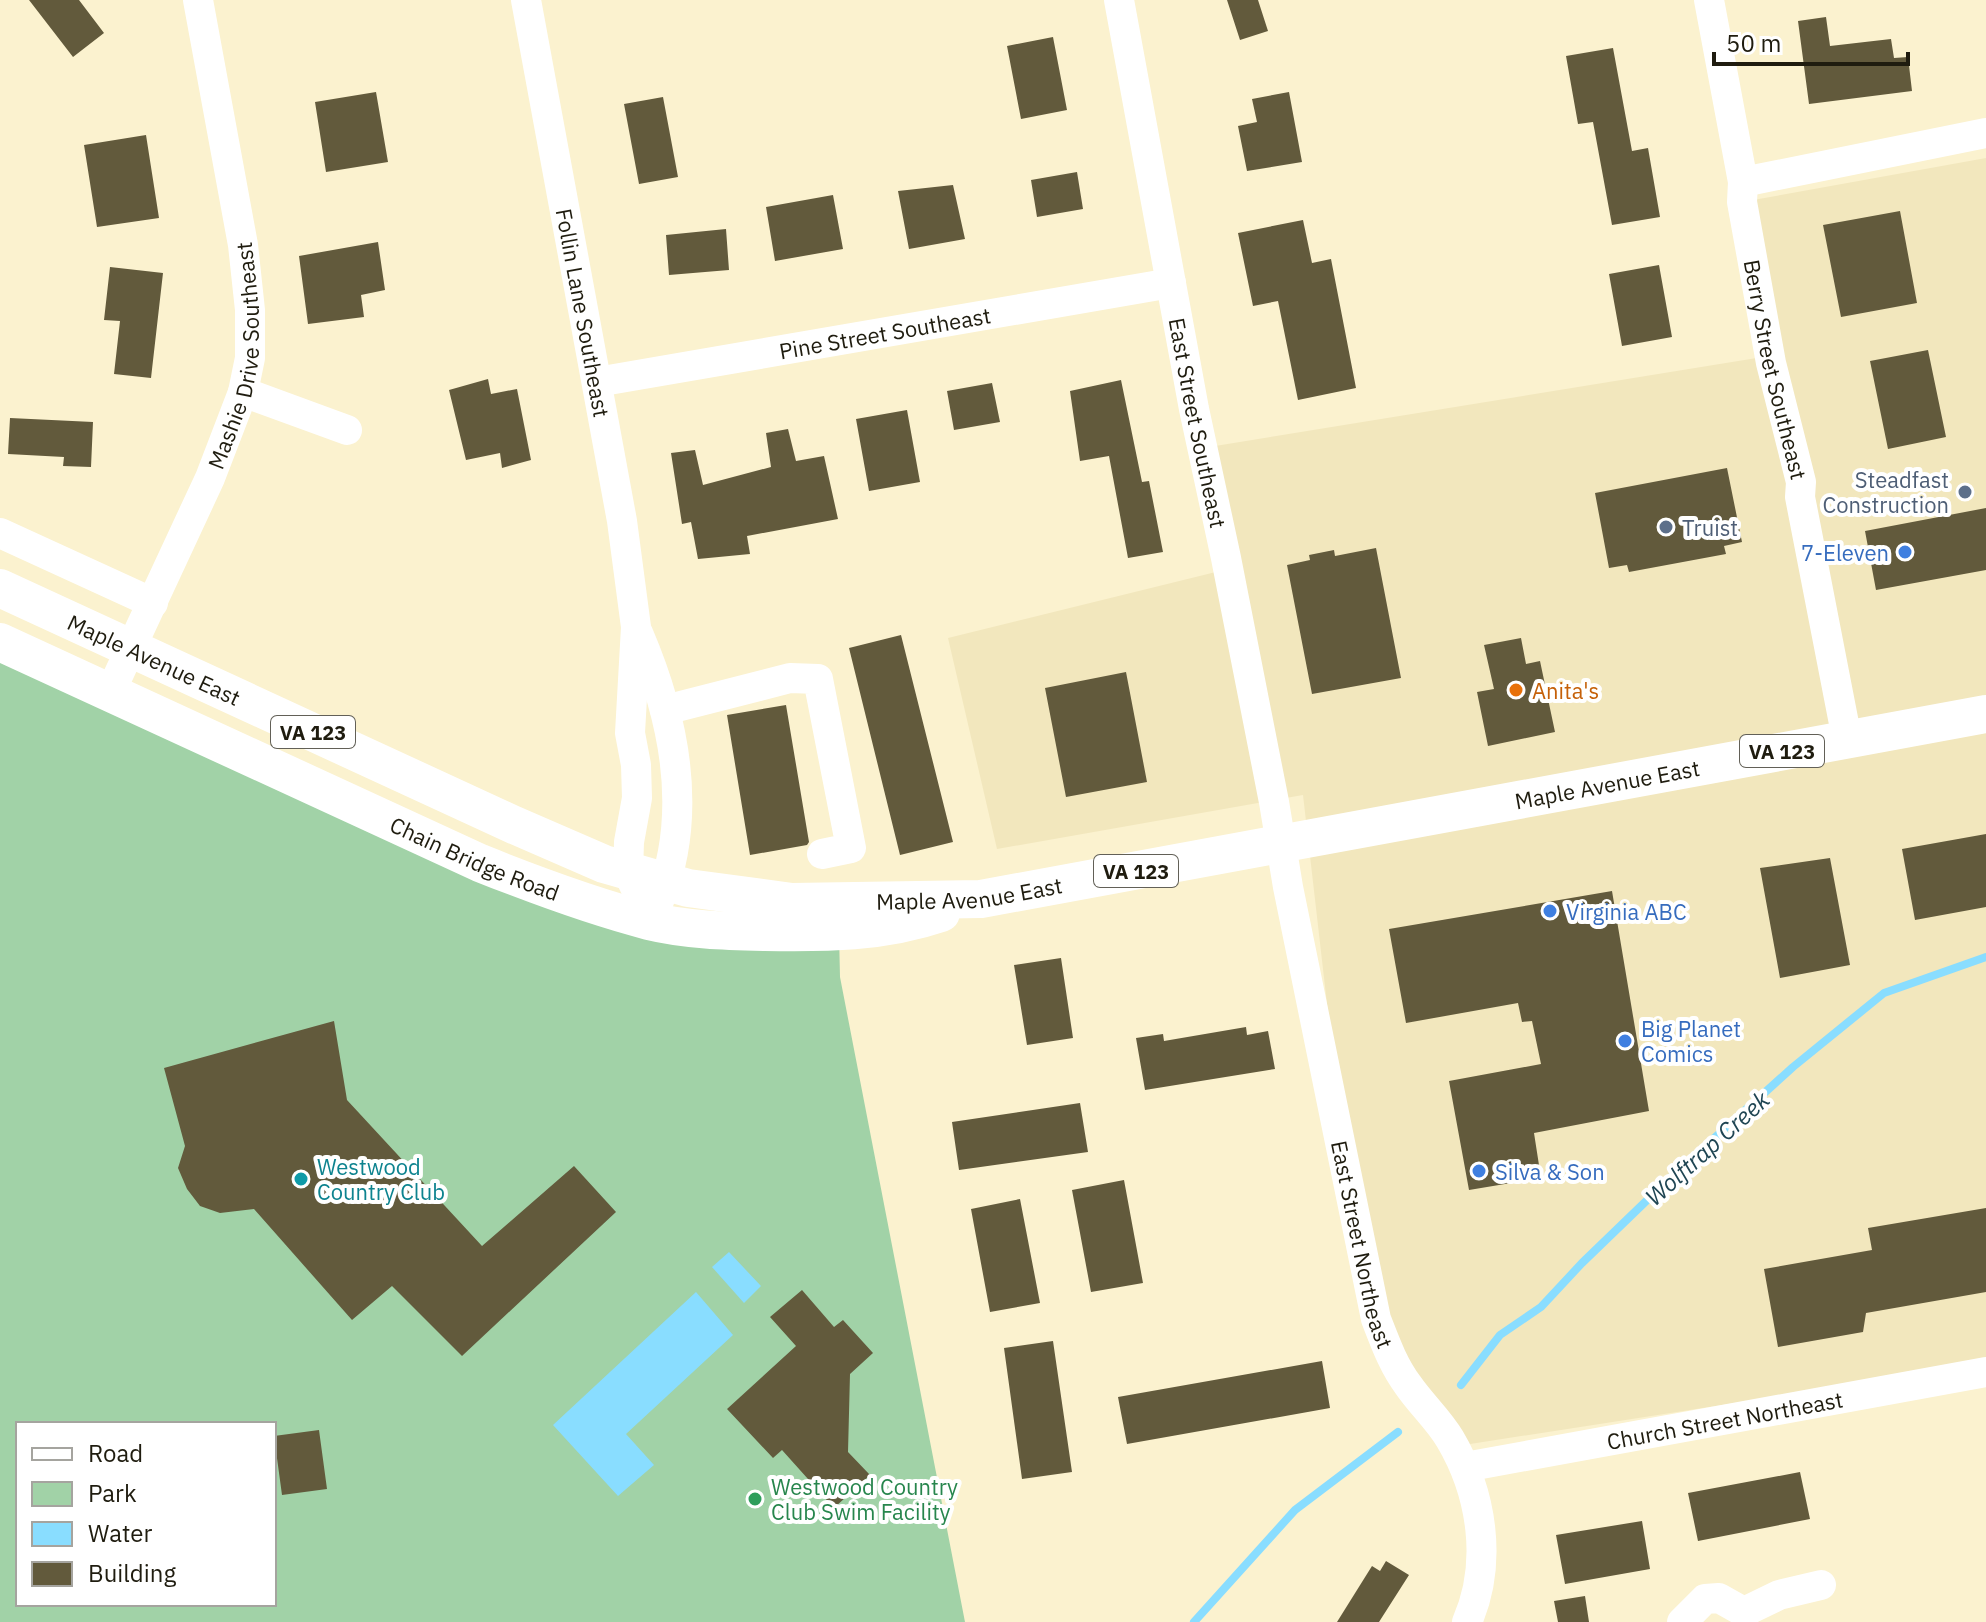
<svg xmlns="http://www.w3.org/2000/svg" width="1986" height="1622" viewBox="0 0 1986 1622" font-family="'IBM Plex Sans',sans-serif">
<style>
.built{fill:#f2e7bd}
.green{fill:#a1d2a7;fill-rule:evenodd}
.water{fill:#89ddff}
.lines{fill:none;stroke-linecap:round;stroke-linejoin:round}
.stream{stroke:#89ddff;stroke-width:8}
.building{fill:#625a3c}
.minor{stroke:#fff;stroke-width:30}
.major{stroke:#fff;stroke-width:38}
.service-dot{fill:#5c6f8a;stroke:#fff;stroke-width:3}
.shop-dot{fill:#3f7fe0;stroke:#fff;stroke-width:3}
.food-dot{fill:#e8710a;stroke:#fff;stroke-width:3}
.culture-dot{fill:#0f9aa8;stroke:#fff;stroke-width:3}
.leisure-dot{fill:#2e9e5b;stroke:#fff;stroke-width:3}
.labels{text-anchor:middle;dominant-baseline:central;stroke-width:8;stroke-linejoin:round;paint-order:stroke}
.shield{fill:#fff;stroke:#626057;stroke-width:2}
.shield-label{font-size:20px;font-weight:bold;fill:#1f1c0f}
.street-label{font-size:22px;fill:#1f1c0f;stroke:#fff}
.service-label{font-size:22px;fill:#4e5e75;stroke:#fff;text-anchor:end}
.shop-label{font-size:22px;fill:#366cbe;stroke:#fff;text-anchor:start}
.food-label{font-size:22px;fill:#c56008;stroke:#fff;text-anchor:start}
.culture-label{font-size:22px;fill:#0d838f;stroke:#fff;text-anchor:start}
.leisure-label{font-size:22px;fill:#27864d;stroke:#fff;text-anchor:start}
.water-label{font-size:24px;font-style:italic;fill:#1f4553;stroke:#fff}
</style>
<rect width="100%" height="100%" fill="#fbf2cf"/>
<path class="built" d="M1986,158v1206l-535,83 -88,-130 -60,-522 -306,54 -49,-211 280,-69 -25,-121 566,-92 -27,-154z"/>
<path class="green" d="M0,643l651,279 188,11 1,44 125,645h-965zM18,1424h256v180h-256z"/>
<path class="water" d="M729,1252l32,34 -17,17 -32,-36z
M696,1292l37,43 -107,99 28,31 -36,31 -65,-71z"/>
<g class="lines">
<path class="stream" d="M1461,1385l39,-50 41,-28 41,-44 87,-84 124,-112 91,-74 102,-36
M1194,1622l101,-112 103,-78"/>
</g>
<path class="building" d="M29,0h50l25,33 -31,24z
M1227,0h31l10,31 -28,9z
M1826,17l4,29 61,-7 3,19 14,-1 4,34 -103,13 -11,-83z
M1053,37l14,73 -46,9 -14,-73z
M1613,48l19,103 16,-3 12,69 -48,8 -19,-103 -15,2 -12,-68z
M376,92l12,70 -62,10 -11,-70z
M1289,92l13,70 -55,9 -9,-45 19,-4 -5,-23z
M663,97l15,80 -39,7 -15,-80z
M146,135l13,83 -62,9 -13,-82z
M1077,172l6,37 -46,8 -6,-37z
M953,185l12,54 -56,10 -11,-58z
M833,195l10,54 -68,12 -9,-54z
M1900,211l17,92 -76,14 -18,-92z
M1303,220l9,43 19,-4 25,129 -58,12 -20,-99 -25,5 -15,-73z
M726,229l3,41 -60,5 -3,-40z
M378,242l7,48 -24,5 3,22 -56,7 -9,-68z
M1659,265l13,72 -50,9 -13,-72z
M110,267l53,6 -12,105 -37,-4 6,-53 -16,-1z
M1928,350l18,87 -58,12 -18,-88z
M488,379l3,15 26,-5 14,71 -29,8 -2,-15 -34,7 -17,-70z
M1121,380l21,102 7,-1 14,71 -35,6 -19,-102 -29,5 -10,-70z
M992,383l8,39 -46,8 -7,-39z
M907,410l13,72 -51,9 -13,-72z
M10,418l83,4 -2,45 -28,-1 1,-9 -56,-3z
M788,429l8,32 28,-5 14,63 -91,17 3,18 -52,5 -7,-37 -9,2 -11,-71 24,-3 8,35 68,-18 -5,-34z
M1727,468l15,74 -18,4 2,8 -97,18 -2,-7 -18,3 -14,-75z
M1986,508v62l-110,20 -11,-59z
M1376,548l25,130 -89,16 -25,-129 23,-5 -1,-5 25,-5 1,6z
M901,635l52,207 -53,13 -51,-207z
M1521,638l5,26 14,-3 15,71 -67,14 -11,-54 17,-3 -10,-44z
M1126,672l21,110 -81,15 -21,-109z
M786,705l23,137 -2,3 -57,10 -23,-140z
M1986,834v73l-71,13 -13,-71z
M1830,858l20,107 -70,13 -20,-110z
M1612,891l37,220 -115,22 7,45 -72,12 -20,-109 92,-17 -9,-43 -10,1 -4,-19 -112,20 -17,-94z
M1061,958l12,80 -46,7 -13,-80z
M334,1021l13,79 135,146 92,-80 42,46 -154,144 -70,-70 -40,34 -98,-111 -34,4 -20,-7 -13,-17 -9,-21 7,-22 -21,-78z
M1246,1027l1,8 21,-4 7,38 -130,21 -9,-52 27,-4 1,7z
M1080,1103l8,49 -129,18 -7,-48z
M1124,1180l19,103 -52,9 -19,-102z
M1020,1199l20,104 -50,9 -19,-103z
M1986,1208v84l-120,21 -3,19 -85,15 -14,-78 108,-19 -4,-22z
M802,1290l32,37 9,-7 30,33 -23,21 -2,78 22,23 -36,33 -52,-58 -9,8 -46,-49 69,-63 -26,-29z
M1053,1341l19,131 -50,7 -18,-131z
M1322,1361l8,47 -203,36 -9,-47z
M319,1430l8,59 -45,6 -8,-59z
M1800,1472l10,47 -112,22 -10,-48z
M1642,1521l8,48 -85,15 -9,-49z
M1386,1561l23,14 -30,47h-42l35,-56 8,5z
M1585,1596l4,26h-31l-4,-21z"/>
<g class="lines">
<g class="minor">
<path id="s1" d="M526,0l96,521 14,106 -6,106 6,32 1,33 -8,44 -1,30 23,50"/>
<path id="s2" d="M1119,0l75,409 32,149 48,244 14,85 88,432c9,23 17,46 32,66 13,19 30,34 42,54 32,54 43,124 17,183"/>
<path id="s3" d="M1709,0l34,182 -1,20 29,161 30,119 -1,15 47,242"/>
<path d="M1743,182l243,-49"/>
<path id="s4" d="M597,382l574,-99"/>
<path d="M243,392l104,38"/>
<path d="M0,533l153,70"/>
<path d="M638,633c36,84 56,180 21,268"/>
<path id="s5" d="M110,693l100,-215 33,-86 7,-34v-48l-7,-65 -45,-245"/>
<path d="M665,710l125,-32 28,1 33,169 -29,6"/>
<path id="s6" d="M1465,1467l521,-95"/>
<path d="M1744,1612l35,-17 42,-10"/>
<path d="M1682,1622l23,-23 14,-1 25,14"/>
</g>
<g class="major">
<path id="s7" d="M0,588l514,237 90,39 84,24 104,14 189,-3 1005,-185"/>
<path id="s8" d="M0,642l480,221c55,22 111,43 169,58 37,9 78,10 116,11 61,1 117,1 176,-19"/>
</g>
</g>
<g class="service-dot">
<circle cx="1965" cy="492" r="8"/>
<circle cx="1666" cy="527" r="8"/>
</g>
<g class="shop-dot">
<circle cx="1905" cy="552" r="8"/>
<circle cx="1550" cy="911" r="8"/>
<circle cx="1625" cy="1041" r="8"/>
<circle cx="1479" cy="1171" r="8"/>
</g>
<circle class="food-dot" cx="1516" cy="690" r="8"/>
<circle class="culture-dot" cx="301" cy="1179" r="8"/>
<circle class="leisure-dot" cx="755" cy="1499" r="8"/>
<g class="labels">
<g class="shield">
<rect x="271" y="716" width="84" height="32" rx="6"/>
<rect x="1740" y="735" width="84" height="32" rx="6"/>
<rect x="1094" y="855" width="84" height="32" rx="6"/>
</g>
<g class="shield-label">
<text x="313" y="732">VA 123</text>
<text x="1782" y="751">VA 123</text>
<text x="1136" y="871">VA 123</text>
</g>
<g class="street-label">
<text stroke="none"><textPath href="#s1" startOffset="318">Follin Lane Southeast</textPath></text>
<text stroke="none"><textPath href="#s4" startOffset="292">Pine Street Southeast</textPath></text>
<text stroke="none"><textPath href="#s5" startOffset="364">Mashie Drive Southeast</textPath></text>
<text stroke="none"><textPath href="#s3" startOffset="376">Berry Street Southeast</textPath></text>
<text stroke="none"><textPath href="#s2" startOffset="430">East Street Southeast</textPath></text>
<text stroke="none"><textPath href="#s7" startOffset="170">Maple Avenue East</textPath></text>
<text stroke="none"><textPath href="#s7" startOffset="1682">Maple Avenue East</textPath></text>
<text stroke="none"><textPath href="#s8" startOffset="522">Chain Bridge Road</textPath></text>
<text stroke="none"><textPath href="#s7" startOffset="1034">Maple Avenue East</textPath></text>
<text stroke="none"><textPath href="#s2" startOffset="1268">East Street Northeast</textPath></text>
<text stroke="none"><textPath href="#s6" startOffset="264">Church Street Northeast</textPath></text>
</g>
<g class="service-label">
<text x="1949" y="479">Steadfast<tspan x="1949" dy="25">Construction</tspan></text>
<text x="1682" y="527" text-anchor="start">Truist</text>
</g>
<g class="shop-label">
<text x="1889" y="552" text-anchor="end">7-Eleven</text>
<text x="1566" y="911">Virginia ABC</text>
<text x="1641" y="1028">Big Planet<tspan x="1641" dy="25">Comics</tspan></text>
<text x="1495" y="1171">Silva &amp; Son</text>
</g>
<g class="food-label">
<text x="1532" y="690">Anita's</text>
</g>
<g class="culture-label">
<text x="317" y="1166">Westwood<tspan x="317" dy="25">Country Club</tspan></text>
</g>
<g class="leisure-label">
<text x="771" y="1486">Westwood Country<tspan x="771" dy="25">Club Swim Facility</tspan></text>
</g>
<g class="water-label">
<text transform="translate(1707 1148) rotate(-42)">Wolftrap Creek</text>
</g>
</g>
<rect x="16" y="1422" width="260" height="184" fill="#ffffff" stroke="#a5a49f" stroke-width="2"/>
<rect x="32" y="1448" width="40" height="12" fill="#ffffff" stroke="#a5a49f" stroke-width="2"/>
<text x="88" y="1462" font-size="24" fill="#1f1c0f">Road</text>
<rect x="32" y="1482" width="40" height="24" fill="#a1d2a7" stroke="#a5a49f" stroke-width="2"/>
<text x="88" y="1502" font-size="24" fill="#1f1c0f">Park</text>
<rect x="32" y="1522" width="40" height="24" fill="#89ddff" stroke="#a5a49f" stroke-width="2"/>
<text x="88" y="1542" font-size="24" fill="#1f1c0f">Water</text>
<rect x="32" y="1562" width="40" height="24" fill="#625a3c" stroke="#a5a49f" stroke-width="2"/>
<text x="88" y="1582" font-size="24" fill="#1f1c0f">Building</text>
<path d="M1714 52v12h194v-12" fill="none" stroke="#1f1c0f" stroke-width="4"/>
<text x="1726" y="52" font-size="24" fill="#1f1c0f" stroke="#ffffff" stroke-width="6" paint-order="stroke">50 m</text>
</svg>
